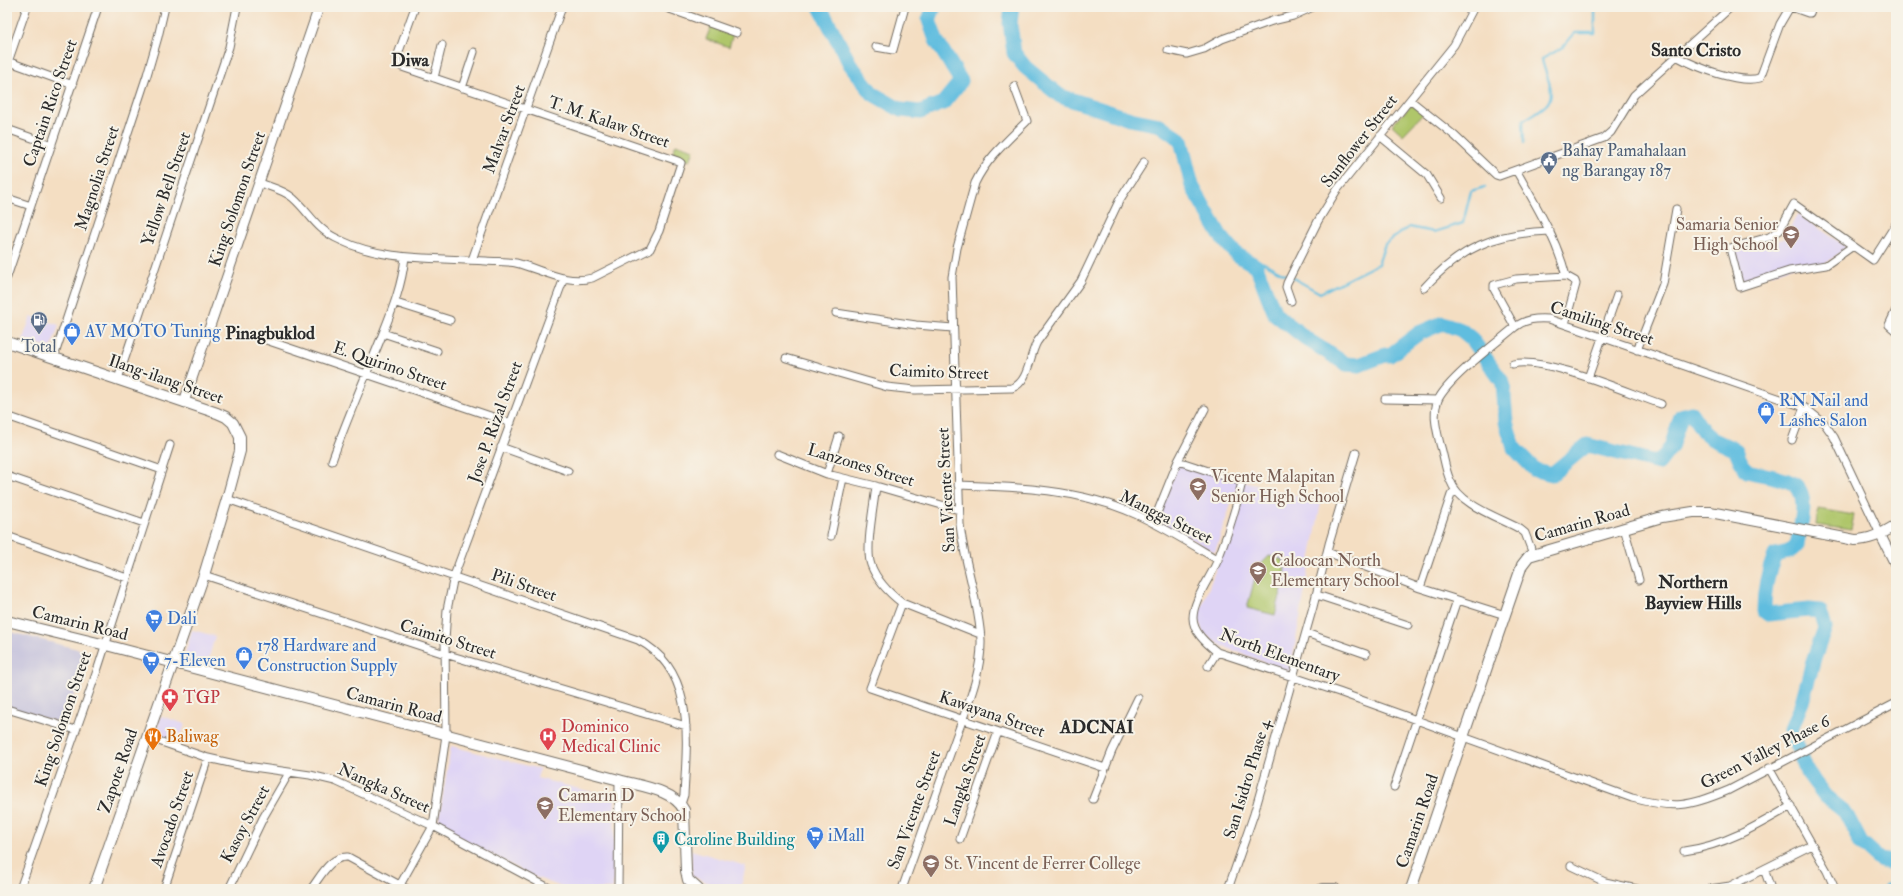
<svg xmlns="http://www.w3.org/2000/svg" width="1903" height="896" viewBox="0 0 1903 896" font-family="'IM FELL Double Pica',serif">
<style>
.built{fill:#dfd4f5}
.industrial{fill:#c3c0db}
.green{fill:#afc66b;stroke:#6d784b}
.lines{fill:none;stroke-linecap:round;stroke-linejoin:round}
.stream{stroke:#61bddf;stroke-width:2.5}
.river{stroke:#61bddf;stroke-width:15}
.minor-casing{stroke:#716a60;stroke-width:9}
.tertiary-casing{stroke:#716a60;stroke-width:11}
.secondary-casing{stroke:#716a60;stroke-width:12}
.minor{stroke:#fff;stroke-width:7}
.tertiary{stroke:#fff;stroke-width:9}
.secondary{stroke:#fff;stroke-width:10}
.labels{text-anchor:middle;dominant-baseline:central;stroke-width:4;stroke-linejoin:round;paint-order:stroke}
.street-label{font-size:17px;fill:#2b2b2b;stroke:#f7f3e8}
.service-label{font-size:17px;fill:#4e5e75;stroke:#f7f3e8;text-anchor:start}
.education-label{font-size:17px;fill:#785e54;stroke:#f7f3e8;text-anchor:start}
.shop-label{font-size:17px;fill:#366cbe;stroke:#f7f3e8;text-anchor:start}
.health-label{font-size:17px;fill:#be3a42;stroke:#f7f3e8;text-anchor:start}
.food-label{font-size:17px;fill:#c56008;stroke:#f7f3e8;text-anchor:start}
.culture-label{font-size:17px;fill:#0d838f;stroke:#f7f3e8;text-anchor:start}
.neighbourhood-label{font-size:18px;font-weight:bold;fill:#2b2b2b;stroke:#f7f3e8}
</style>
<rect width="100%" height="100%" fill="#f7f3e8"/>
<filter id="ink" filterUnits="userSpaceOnUse"><feTurbulence type="fractalNoise" baseFrequency=".025" numOctaves="2"/><feDisplacementMap in="SourceGraphic" scale="8" xChannelSelector="R" yChannelSelector="G"/><feConvolveMatrix kernelMatrix="1 2 1 2 8 2 1 2 1" color-interpolation-filters="sRGB"/></filter>
<filter id="wash" filterUnits="userSpaceOnUse"><feTurbulence type="fractalNoise" baseFrequency=".012" numOctaves="4" result="noise"/><feDisplacementMap in="SourceGraphic" scale="16" xChannelSelector="R" yChannelSelector="G"/><feGaussianBlur stdDeviation="0.9" result="paint"/><feColorMatrix in="noise" values="0 0 0 0 0 0 0 0 0 0 0 0 0 0 0 0 0 1.4 0 .05"/><feComposite in="paint" operator="in"/></filter>
<g filter="url(#wash)">
<rect width="100%" height="100%" fill="#f4dec2"/>
<path class="built" d="M1798,214l47,32 1,2 -21,16 -34,3 -48,16 -9,-33 49,-11z
M31,316l28,9 -8,23 -28,-9z
M1178,462l61,18 -24,72 -57,-31z
M1244,482l77,20 -31,170 -68,-26 -19,-13 -5,-16 24,-65z
M192,630l23,6 -9,32 -23,-7z
M161,716l24,8 -7,20 -23,-8z
M451,746l89,23 -3,9 78,20 -2,91h-46l-32,-12 -66,-34 -31,-19z
M691,850l55,16 -6,23h-17l-31,-13z"/>
<path class="industrial" d="M7,631l82,21 -25,72 -57,-16z"/>
<path class="green" d="M711,26l22,8 -4,13 -23,-8z
M1412,104l11,10 -20,21 -11,-10z
M676,144l18,6 -4,11 -18,-6z
M1818,509l36,6 -3,15 -35,-5z
M1269,556l14,4 3,14 -11,41 -28,-7 11,-41z"/>
<g class="lines">
<path class="stream" d="M1524,143l-1,-22c18,-13 35,-15 25,-42 -2,-7 -5,-12 -6,-20l20,-11 13,-15h20v-24l3,-2
M1243,258l21,5 24,13
M1293,278l27,15 58,-29 7,-20 24,-17 25,5 29,-9 8,-32 14,-4"/>
<path class="river" d="M820,7l30,57 23,30 28,16 19,2 23,-9 18,-22 -25,-41 -7,-20 5,-13
M1012,7l-2,16 4,30 11,14 35,29 70,23 30,6 21,15 11,46 28,49 16,19 20,12 19,48 33,26 38,24 13,1 26,-10h5l29,-22 24,-10 18,7 11,9 31,44 3,39 8,26 21,22 17,4 35,-29 72,18 12,-16 10,-31 10,-3 12,18 9,8 24,11 4,10 7,11c14,4 30,5 43,11 22,8 10,46 7,63l-8,7 -14,3c-8,18 -11,36 -11,56l4,3 41,-4 11,1 5,17 -11,30 -12,44 -11,27 16,43 18,24 20,16 16,31 18,16 17,5
M1890,889l6,-2"/>
</g>
</g>
<g filter="url(#ink)">
<g class="lines">
<g class="minor-casing">
<path id="minor" d="M664,7l73,26
M1791,7l17,6h2l2,-6
M876,47l17,3 12,-43
M1168,50l19,4 17,-5 18,-10 50,-18 21,-5 20,-9
M1676,56c20,11 62,28 84,22l20,-54 10,-17
M7,61l66,24
M8,62l19,-55
M434,78l8,-33
M462,88l12,-36
M1410,100l45,36 41,39 3,1 105,-38 7,-6 23,-37 97,-88
M7,129l45,16
M1380,136l47,39 14,23
M260,183c10,4 24,7 33,15 18,16 22,31 47,42 45,22 96,17 146,21 10,1 20,0 30,2 25,6 49,22 76,15l58,-29 9,-18 22,-68 -3,-2 -276,-94 -4,-3 -1,-7 18,-50
M7,198l24,8
M1853,246l-27,19 -37,6 -49,16 -10,-39 39,-11 10,-6 15,-27 79,56 23,-36
M472,260l90,-253
M7,277l91,-270
M1424,288c37,-41 71,-55 126,-57
M1291,301l-5,-14 1,-4 31,-62 19,-31 117,-145 20,-38
M396,303l54,17
M1896,310l-7,15 7,6
M836,313l80,12 37,3
M1565,324l11,-40 -1,-3 -9,-5
M1515,327l-21,-38v-4l22,-6 50,-3c-10,-39 -31,-72 -50,-106
M383,333l54,18
M260,338l251,85
M1637,350l26,-66 13,-75
M54,357l93,-282 11,-38 7,-30
M786,358l101,29 28,3 97,-2c17,-6 17,-32 25,-46l44,-61 38,-80 25,-39
M1513,364c31,-8 115,29 148,40
M1588,378l29,-83
M118,379l111,-332 8,-40
M1385,399l53,1
M7,416l155,54
M1792,440l12,-33
M501,447l67,24
M777,454l50,20 49,12 83,24
M332,461c15,-43 34,-85 51,-128 10,-25 19,-48 22,-76
M1178,461l64,21c-6,26 -14,52 -24,77 -6,17 -25,40 -25,59 0,14 13,25 24,34l122,40 293,106c42,11 57,9 97,-8l167,-87
M827,474l12,-38
M7,476l137,47
M958,485c61,2 121,4 177,29 29,13 56,30 83,46
M876,486c-2,19 -11,63 -5,79 6,16 18,28 31,38l78,31
M227,499l411,141c58,30 49,99 46,155l-3,9
M1153,523l25,-62 27,-52
M1624,528l15,52
M7,536l120,42
M831,536l12,-58
M1327,552l93,36 85,27
M1533,554l-8,-21 -5,-4c-22,-12 -61,-24 -70,-49 -5,-11 -6,-24 -10,-36 -3,-13 -8,-30 -2,-44 10,-21 58,-57 77,-73 11,-8 21,-9 34,-8l255,88 20,16 10,14 46,97
M204,575l241,79 241,72
M1420,588l31,-93 4,-5
M1317,595l91,30
M902,603l-32,85 235,80
M1306,633l60,21
M1208,666l9,-14
M7,709l69,21
M147,737l61,21 31,7 71,10 25,6 98,45 118,63
M1769,768l58,103 8,18
M1394,787l63,-187
M1093,799l19,-48 26,-53
M960,839l38,-107
M1684,851c39,-5 73,-25 107,-45
M1571,866l34,16 32,7
M1764,869l7,20
M400,885l33,-59 13,-91 -1,-95 2,-30 7,-34 110,-298
M20,889l78,-221 72,-223
M164,889l44,-131
M229,889l34,-71 26,-45
M311,889c10,-13 19,-33 37,-32l59,32
M618,889l1,-109
M902,889c17,-49 35,-97 52,-146 11,-32 28,-68 27,-103 -2,-39 -17,-77 -21,-116l-8,-247 5,-29 18,-65c12,-25 33,-43 52,-62l-13,-35
M1228,889l26,-75 59,-207 16,-63 27,-91
M1710,889l20,-3 82,-41"/>
</g>
<g class="tertiary-casing">
<path id="tertiary" d="M184,402l135,-395
M1880,534l16,32"/>
</g>
<g class="secondary-casing">
<path id="secondary" d="M7,342l210,71 9,4 7,6 7,14v14l-13,48 -23,76 -110,314
M7,621l99,24 513,135c20,6 54,9 65,30l2,61 2,9 10,9
M1322,889h13
M1411,889l111,-324 7,-9 133,-39 31,-5h17l145,28c15,0 29,-7 41,-15"/>
</g>
<use href="#minor" class="minor"/>
<use href="#tertiary" class="tertiary"/>
<use href="#secondary" class="secondary"/>
</g>
</g>
<defs>
<g id="civic-pin" transform="scale(0.9)"><path d="M0 17L-7.5 6A9.5 9.5 0 1 1 7.5 6Z" fill="#5c6f8a" stroke="#f7f3e8"/><path d="M-.6-6.5H3V-4.5H.6V-3L4-1V1h2V6H-6V1h2V-1L-.6-3ZM-1.2 2.5V6h2.4V2.5Z" fill="#fff"/></g>
<g id="school-pin" transform="scale(0.9)"><path d="M0 17L-7.5 6A9.5 9.5 0 1 1 7.5 6Z" fill="#8d6e63" stroke="#f7f3e8"/><path d="M0-5L7-2L0 1L-7-2ZM-4 1L0 2.5L4 1V4Q0 6-4 4Z" fill="#fff"/></g>
<g id="fuel-pin" transform="scale(0.9)"><path d="M0 17L-7.5 6A9.5 9.5 0 1 1 7.5 6Z" fill="#5c6f8a" stroke="#f7f3e8"/><path d="M-5.5-6h7V0h2V4h1.3V-2.5L3-4.5l.8-.8L6-3V5H2.5V1h-1V6h-7ZM-4.2-4.7v3.2H.2V-4.7Z" fill="#fff"/></g>
<g id="shop-pin" transform="scale(0.9)"><path d="M0 17L-7.5 6A9.5 9.5 0 1 1 7.5 6Z" fill="#3f7fe0" stroke="#f7f3e8"/><path d="M-5-2.5h2.3a2.7 3.5 0 0 1 5.4 0H5L5.5 6h-11ZM-1.5-2.5h3a1.5 2.3 0 0 0-3 0Z" fill="#fff"/></g>
<g id="supermarket-pin" transform="scale(0.9)"><path d="M0 17L-7.5 6A9.5 9.5 0 1 1 7.5 6Z" fill="#3f7fe0" stroke="#f7f3e8"/><path d="M-6-5.5h2.5l.6 2H6L4.5 2H-2.5L-4.4-4H-6ZM-1.5 3.2a1.3 1.3 0 1 0 .1 0ZM3 3.2a1.3 1.3 0 1 0 .1 0Z" fill="#fff"/></g>
<g id="pharmacy-pin" transform="scale(0.9)"><path d="M0 17L-7.5 6A9.5 9.5 0 1 1 7.5 6Z" fill="#e0444e" stroke="#f7f3e8"/><path d="M-2-6h4v4h4v4h-4v4h-4v-4h-4v-4h4Z" fill="#fff"/></g>
<g id="restaurant-pin" transform="scale(0.9)"><path d="M0 17L-7.5 6A9.5 9.5 0 1 1 7.5 6Z" fill="#e8710a" stroke="#f7f3e8"/><path d="M-5-6h1v4h1v-4h1v4h1v-4h1v5L-1.5 .5V6h-2V.5L-5-1ZM5-6V6H3V1.5H1.5Q1.5-4 5-6Z" fill="#fff"/></g>
<g id="hospital-pin" transform="scale(0.9)"><path d="M0 17L-7.5 6A9.5 9.5 0 1 1 7.5 6Z" fill="#e0444e" stroke="#f7f3e8"/><path d="M-5-5h3v3.5h4V-5h3V5h-3V1.5h-4V5h-3Z" fill="#fff"/></g>
<g id="building-pin" transform="scale(0.9)"><path d="M0 17L-7.5 6A9.5 9.5 0 1 1 7.5 6Z" fill="#0f9aa8" stroke="#f7f3e8"/><path d="M-4-6H4V6H1V3H-1V6H-4ZM-2.5-4.3h1.7v1.8h-1.7ZM.8-4.3h1.7v1.8H.8ZM-2.5-1h1.7V.8h-1.7ZM.8-1h1.7V.8H.8Z" fill="#fff"/></g>
<g id="university-pin" transform="scale(0.9)"><path d="M0 17L-7.5 6A9.5 9.5 0 1 1 7.5 6Z" fill="#8d6e63" stroke="#f7f3e8"/><path d="M0-5L7-2L0 1L-7-2ZM-4 1L0 2.5L4 1V4Q0 6-4 4Z" fill="#fff"/></g>
</defs>
<g fill-rule="evenodd">
<use href="#civic-pin" x="1549" y="160"/>
<use href="#school-pin" x="1791" y="234"/>
<use href="#fuel-pin" x="39" y="320"/>
<use href="#shop-pin" x="72" y="331"/>
<use href="#shop-pin" x="1766" y="410"/>
<use href="#school-pin" x="1198" y="486"/>
<use href="#school-pin" x="1258" y="570"/>
<use href="#supermarket-pin" x="154" y="618"/>
<use href="#shop-pin" x="244" y="655"/>
<use href="#supermarket-pin" x="151" y="660"/>
<use href="#pharmacy-pin" x="170" y="697"/>
<use href="#restaurant-pin" x="153" y="736"/>
<use href="#hospital-pin" x="548" y="736"/>
<use href="#school-pin" x="545" y="805"/>
<use href="#supermarket-pin" x="815" y="835"/>
<use href="#building-pin" x="661" y="839"/>
<use href="#university-pin" x="931" y="863"/>
</g>
<g class="labels">
<g class="street-label">
<text transform="translate(50 103) rotate(-71)">Captain Rico Street</text>
<text transform="translate(609 122) rotate(19)">T. M. Kalaw Street</text>
<text transform="translate(504 129) rotate(-70)">Malvar Street</text>
<text transform="translate(1359 141) rotate(-52)">Sunflower Street</text>
<text transform="translate(97 178) rotate(-72)">Magnolia Street</text>
<text transform="translate(166 189) rotate(-71)">Yellow Bell Street</text>
<text transform="translate(237 199) rotate(-71)">King Solomon Street</text>
<text transform="translate(1602 323) rotate(18)">Camiling Street</text>
<text transform="translate(390 366) rotate(19)">E. Quirino Street</text>
<text transform="translate(939 372) rotate(2)">Caimito Street</text>
<text transform="translate(166 379) rotate(19)">Ilang-ilang Street</text>
<text transform="translate(495 422) rotate(-70)">Jose P. Rizal Street</text>
<text transform="translate(861 465) rotate(17)">Lanzones Street</text>
<text transform="translate(946 490) rotate(-93)">San Vicente Street</text>
<text transform="translate(1166 517) rotate(26)">Mangga Street</text>
<text transform="translate(1582 523) rotate(-16)">Camarin Road</text>
<text transform="translate(524 585) rotate(19)">Pili Street</text>
<text transform="translate(80 623) rotate(14)">Camarin Road</text>
<text transform="translate(448 639) rotate(17)">Caimito Street</text>
<text transform="translate(1280 655) rotate(20)">North Elementary</text>
<text transform="translate(394 705) rotate(15)">Camarin Road</text>
<text transform="translate(992 714) rotate(19)">Kawayana Street</text>
<text transform="translate(63 719) rotate(-71)">King Solomon Street</text>
<text transform="translate(1765 752) rotate(-27)">Green Valley Phase 6</text>
<text transform="translate(118 771) rotate(-71)">Zapote Road</text>
<text transform="translate(1247 779) rotate(-73)">San Isidro Phase 4</text>
<text transform="translate(965 780) rotate(-71)">Langka Street</text>
<text transform="translate(384 788) rotate(24)">Nangka Street</text>
<text transform="translate(914 810) rotate(-70)">San Vicente Street</text>
<text transform="translate(172 819) rotate(-71)">Avocado Street</text>
<text transform="translate(1417 821) rotate(-71)">Camarin Road</text>
<text transform="translate(245 824) rotate(-62)">Kasoy Street</text>
</g>
<g class="service-label">
<text x="1562" y="150">Bahay Pamahalaan<tspan x="1562" dy="20">ng Barangay 187</tspan></text>
<text x="39" y="346" text-anchor="middle">Total</text>
</g>
<g class="education-label">
<text x="1778" y="224" text-anchor="end">Samaria Senior<tspan x="1778" dy="20">High School</tspan></text>
<text x="1211" y="476">Vicente Malapitan<tspan x="1211" dy="20">Senior High School</tspan></text>
<text x="1271" y="560">Caloocan North<tspan x="1271" dy="20">Elementary School</tspan></text>
<text x="558" y="795">Camarin D<tspan x="558" dy="20">Elementary School</tspan></text>
<text x="944" y="863">St. Vincent de Ferrer College</text>
</g>
<g class="shop-label">
<text x="85" y="331">AV MOTO Tuning</text>
<text x="1779" y="400">RN Nail and<tspan x="1779" dy="20">Lashes Salon</tspan></text>
<text x="167" y="618">Dali</text>
<text x="257" y="645">178 Hardware and<tspan x="257" dy="20">Construction Supply</tspan></text>
<text x="164" y="660">7-Eleven</text>
<text x="828" y="835">iMall</text>
</g>
<g class="health-label">
<text x="183" y="697">TGP</text>
<text x="561" y="726">Dominico<tspan x="561" dy="20">Medical Clinic</tspan></text>
</g>
<g class="food-label">
<text x="166" y="736">Baliwag</text>
</g>
<g class="culture-label">
<text x="674" y="839">Caroline Building</text>
</g>
<g class="neighbourhood-label">
<text x="1696" y="50">Santo Cristo</text>
<text x="410" y="60">Diwa</text>
<text x="270" y="333">Pinagbuklod</text>
<text x="1693" y="582">Northern<tspan x="1693" dy="21">Bayview Hills</tspan></text>
<text x="1097" y="727">ADCNAI</text>
</g>
</g>
<rect width="1903" height="896" fill="none" stroke="#f7f3e8" stroke-width="24"/>
</svg>
